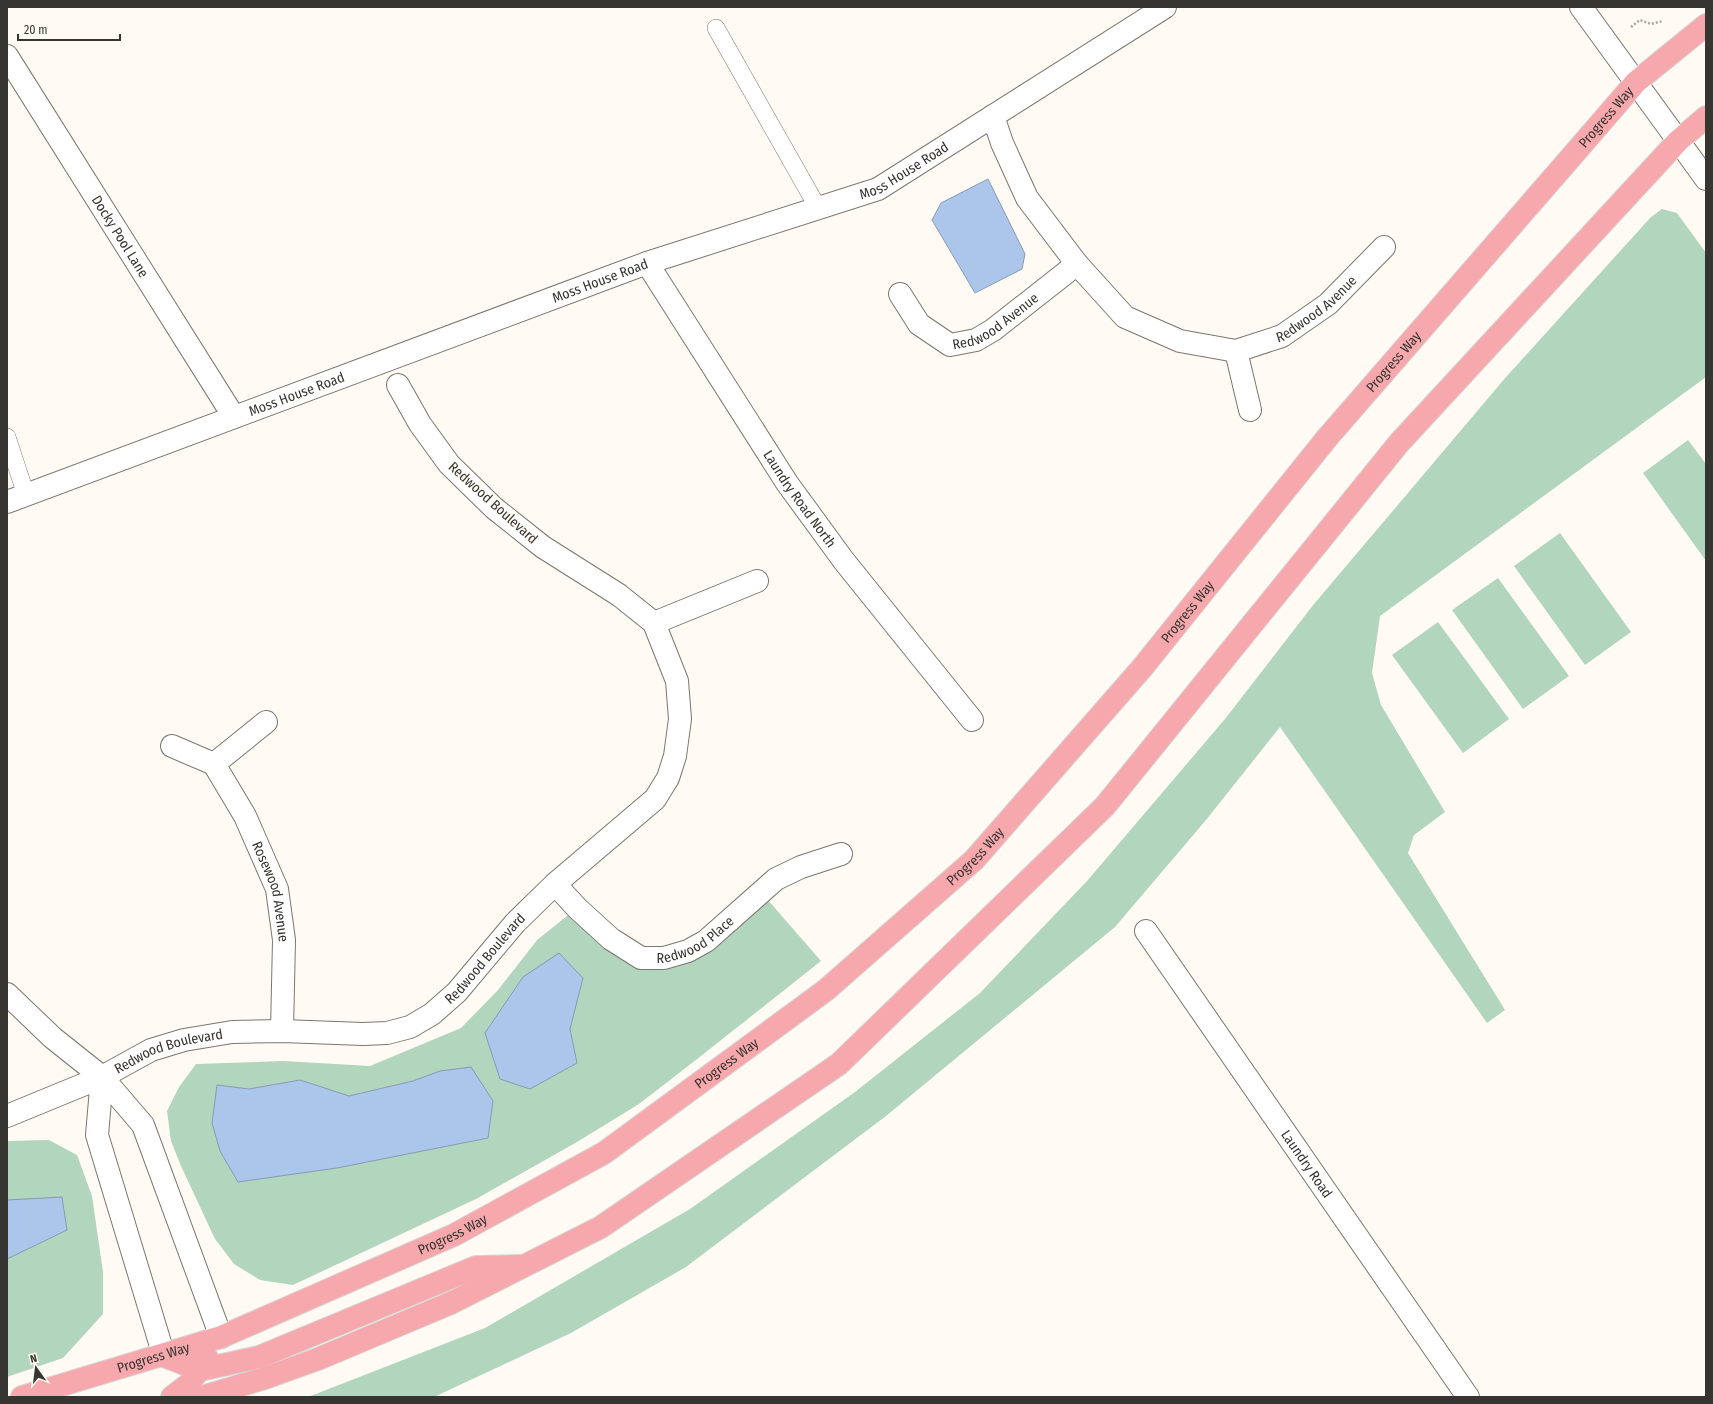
<svg xmlns="http://www.w3.org/2000/svg" width="1713" height="1404" viewBox="0 0 1713 1404" font-family="'Fira Sans Condensed',sans-serif">
<style>
.green{fill:#b2d5bd}
.water{fill:#abc5eb;stroke:#889ab4}
.lines{fill:none;stroke-linecap:round;stroke-linejoin:round}
.service-casing{stroke:#7b776f;stroke-width:18}
.minor-casing{stroke:#7b776f;stroke-width:24}
.tertiary-casing{stroke:#7b776f;stroke-width:24}
.primary-casing{stroke:#d7d7d6;stroke-width:24}
.path{stroke:#a9a5a0;stroke-width:2.5;stroke-dasharray:2 2;stroke-linecap:butt}
.service{stroke:#fff;stroke-width:17}
.minor{stroke:#fff;stroke-width:22}
.tertiary{stroke:#fff;stroke-width:22}
.primary{stroke:#f6a8ac;stroke-width:22}
.labels{text-anchor:middle;dominant-baseline:central;stroke-width:3;stroke-linejoin:round;paint-order:stroke}
.street-label{font-size:14px;fill:#373532;stroke:#fffbf4}
</style>
<rect width="100%" height="100%" fill="#fffbf4"/>
<path class="green" d="M1662,209l15,4 29,40v124l-326,239 -8,57 9,32 64,107 -31,23 -6,18 97,157 -18,13 -207,-296 -74,93 -91,107 -229,189 -200,151 -115,66 -137,64h-126l177,-69 205,-119 165,-117 125,-99 107,-112 138,-162 89,-115 192,-227 145,-160z
M1688,440l18,24v97l-63,-88z
M1560,533l71,99 -46,33 -71,-99z
M1498,578l71,98 -46,33 -71,-99z
M1438,622l71,97 -46,34 -71,-98z
M761,892l60,69 -120,95 -62,48 -62,38 -101,57 -183,86 -33,-5 -26,-16 -19,-25 -34,-73 -10,-25 -4,-30 12,-24 17,-23 87,-3 87,5 91,-38 37,-38 39,-50 40,-32 34,31 53,19z
M49,1140l28,15 15,41 11,76v42l-40,44 -56,19v-236z"/>
<path class="water" d="M988,179l37,75 -3,15 -47,24 -43,-73 9,-17z
M559,953l24,25 -13,51 7,34 -47,26 -30,-10 -15,-46 38,-56z
M471,1067l22,34 -5,37 -151,30 -99,14 -18,-31 -8,-28 5,-38 32,4 51,-9 49,16 64,-15 27,-10z
M62,1197l5,33 -60,29v-59z"/>
<g class="lines">
<g class="service-casing">
<path id="service" d="M716,28l102,180
M7,437l19,58"/>
</g>
<g class="minor-casing">
<g id="minor">
<path id="s1" d="M7,56l227,361"/>
<path id="s2" d="M993,116l9,27 25,55 50,66 48,53 55,24 56,10 46,-15 46,-32 56,-57"/>
<path id="s3" d="M647,263l140,220 57,78 128,159"/>
<path id="s4" d="M900,294l19,30 31,21 26,-5 17,-10 84,-66"/>
<path d="M1236,351l14,59"/>
<path id="s5" d="M7,502l640,-239 231,-74 287,-182"/>
<path d="M654,623l103,-42"/>
<path id="s6" d="M266,722l-52,42 31,52 32,73 7,51 -2,91"/>
<path d="M172,746l42,18"/>
<path id="s7" d="M555,884l22,24 34,31 30,19h23l24,-7 18,-10 70,-62 25,-12 40,-13"/>
<path id="s8" d="M1146,931l322,466"/>
<path d="M7,994l46,44 49,39 41,48 78,212"/>
<path d="M102,1077l-5,58 67,221"/>
<path id="s9" d="M7,1116l95,-39 49,-27 33,-10 48,-8 50,-1 81,3 24,-1 23,-6 22,-13 25,-22 58,-69 40,-39 100,-85 13,-21 7,-22 5,-37 -3,-38 -23,-58 -35,-28 -76,-48 -49,-39 -45,-44 -29,-40 -22,-39"/>
</g>
</g>
<g class="tertiary-casing">
<path id="tertiary" d="M1581,7l125,172"/>
</g>
<g class="primary-casing">
<g id="primary">
<path d="M164,1356l36,14 59,-13 217,-90 45,-1"/>
<path id="s10" d="M22,1397l199,-60 233,-102 150,-82 222,-163 148,-130 168,-192 185,-230 252,-290 57,-66 70,-57"/>
<path d="M172,1397l17,-13 18,-26"/>
<path d="M202,1397l63,-19 53,-19 133,-56 150,-76 238,-163 266,-258 294,-363 279,-302 28,-24"/>
</g>
</g>
<path class="path" d="M1631,27l9,-7 11,4 12,-3"/>
<use href="#service" class="service"/>
<use href="#minor" class="minor"/>
<use href="#tertiary" class="tertiary"/>
<use href="#primary" class="primary"/>
</g>
<g class="labels">
<g class="street-label">
<text stroke="none"><textPath href="#s10" startOffset="2081">Progress Way</textPath></text>
<text stroke="none"><textPath href="#s5" startOffset="957">Moss House Road</textPath></text>
<text stroke="none"><textPath href="#s1" startOffset="213">Docky Pool Lane</textPath></text>
<text stroke="none"><textPath href="#s5" startOffset="633">Moss House Road</textPath></text>
<text stroke="none"><textPath href="#s2" startOffset="452">Redwood Avenue</textPath></text>
<text stroke="none"><textPath href="#s4" startOffset="125">Redwood Avenue</textPath></text>
<text stroke="none"><textPath href="#s10" startOffset="1757">Progress Way</textPath></text>
<text stroke="none"><textPath href="#s5" startOffset="309">Moss House Road</textPath></text>
<text stroke="none"><textPath href="#s3" startOffset="281">Laundry Road North</textPath></text>
<text transform="translate(493 503) rotate(42)">Redwood Boulevard</text>
<text stroke="none"><textPath href="#s10" startOffset="1433">Progress Way</textPath></text>
<text stroke="none"><textPath href="#s10" startOffset="1109">Progress Way</textPath></text>
<text stroke="none"><textPath href="#s6" startOffset="208">Rosewood Avenue</textPath></text>
<text stroke="none"><textPath href="#s7" startOffset="173">Redwood Place</textPath></text>
<text stroke="none"><textPath href="#s9" startOffset="523">Redwood Boulevard</textPath></text>
<text stroke="none"><textPath href="#s9" startOffset="175">Redwood Boulevard</textPath></text>
<text stroke="none"><textPath href="#s10" startOffset="785">Progress Way</textPath></text>
<text stroke="none"><textPath href="#s8" startOffset="283">Laundry Road</textPath></text>
<text stroke="none"><textPath href="#s10" startOffset="461">Progress Way</textPath></text>
<text stroke="none"><textPath href="#s10" startOffset="137">Progress Way</textPath></text>
</g>
</g>
<rect width="1713" height="1404" fill="none" stroke="#373532" stroke-width="16"/>
<g transform="translate(36 1368) rotate(346)" stroke="#fffbf4" stroke-width="3" paint-order="stroke">
<path d="M0-3L7 15L0 10L-7 15Z" fill="#373532"/>
<text y="-6" font-size="11" font-weight="bold" text-anchor="middle" fill="#373532">N</text>
</g>
<path d="M18 34v6h102v-6" fill="none" stroke="#373532" stroke-width="2"/>
<text x="24" y="34" font-size="12" fill="#373532" stroke="#fffbf4" stroke-width="3" paint-order="stroke">20 m</text>
</svg>
